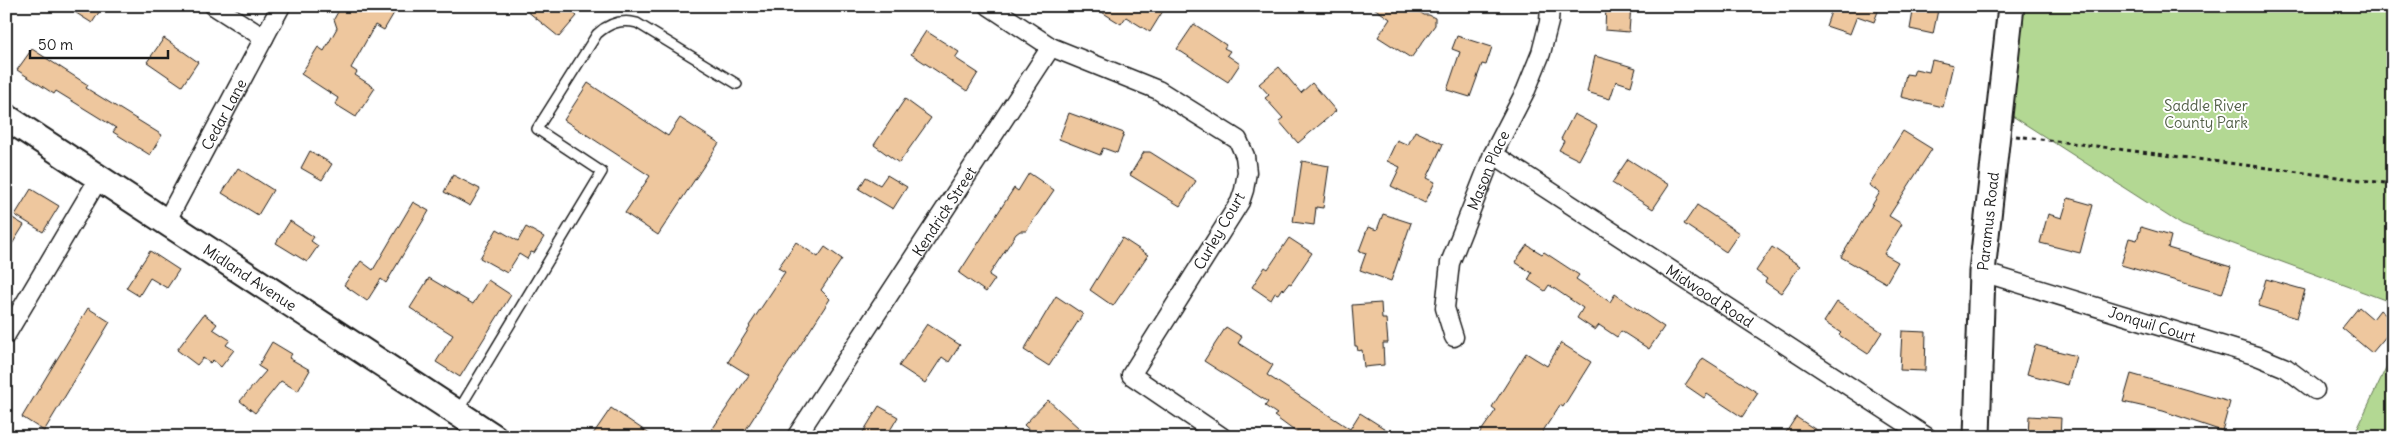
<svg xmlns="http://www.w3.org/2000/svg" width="2399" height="443" viewBox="0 0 2399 443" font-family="Delius,sans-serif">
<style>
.green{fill:#b3d893;stroke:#687a58}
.building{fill:#eec79e;stroke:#1c1c1c}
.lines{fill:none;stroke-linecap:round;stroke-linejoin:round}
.lane-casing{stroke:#1c1c1c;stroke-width:12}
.street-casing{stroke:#1c1c1c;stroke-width:21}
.secondary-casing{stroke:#1c1c1c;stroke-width:29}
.path{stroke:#1c1c1c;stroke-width:3;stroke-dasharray:4 4;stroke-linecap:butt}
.lane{stroke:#fff;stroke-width:9}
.street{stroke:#fff;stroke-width:18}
.secondary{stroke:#fff;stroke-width:25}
.labels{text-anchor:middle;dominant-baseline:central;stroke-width:4;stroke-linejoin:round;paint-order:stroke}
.park-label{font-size:15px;fill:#515e46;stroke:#fff}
.street-label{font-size:15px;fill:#1c1c1c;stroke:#fff}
</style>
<rect width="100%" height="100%" fill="#fff"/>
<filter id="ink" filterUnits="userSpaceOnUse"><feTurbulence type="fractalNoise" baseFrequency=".02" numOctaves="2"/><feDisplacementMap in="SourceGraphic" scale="10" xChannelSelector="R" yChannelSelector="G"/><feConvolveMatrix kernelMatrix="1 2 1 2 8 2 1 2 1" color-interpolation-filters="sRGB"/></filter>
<g filter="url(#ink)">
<path class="green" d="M2011,6h382v297l-211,-78 -182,-117z
M2393,353v84h-40z"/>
<path class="building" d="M65,6h38l-11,17z
M351,6h31l12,7 -10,17 -9,-5 -24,43 6,4 -2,3 20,13 -19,29 -21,-13 3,-6 -37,-24 17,-27 6,4 13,-23 -3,-9 5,-9z
M521,6h44l12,10 -18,21z
M1092,6h74l-16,26 -24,-15 -5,7z
M1371,6h40l13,9h5l6,3v7l-24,33 -33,-21 12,-18z
M1606,6h25l-2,26 -24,-2z
M1833,6h47l-6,16 -17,-6 -7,18 -24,-8z
M1914,6l24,4 -5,24 -23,-5z
M1194,24l32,21 -2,3 6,3 -3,4 13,9 -12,18 -51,-33z
M926,31l33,21 -4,6 23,15 -11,18 -56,-37z
M1457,36l35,11 -6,18 -4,-1 -12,33 -23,-7 13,-38 -8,-3z
M164,38l34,24 -16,24 -35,-24z
M32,49l56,36 -2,3 76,47 -12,20 -37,-23 3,-4 -60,-37 -2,3 -37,-24z
M1595,56l41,12 -5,18 -15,-5 -6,18 -23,-7z
M1932,60l21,5 -10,42 -42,-10 5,-23 7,1 2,-6 14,3z
M1279,67l22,26 11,-10 24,28 -38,32 -19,-22 4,-3 -18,-20 4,-3 -10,-11z
M588,83l80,53 12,-18 39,25 -61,92 -33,-22 25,-37 -86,-56z
M905,99l26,19 -32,45 -25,-18z
M1069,113l55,20 -7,20 -14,-5 -3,7 -41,-16z
M1574,114l23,12 -18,34 -20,-10 5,-9 -3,-2z
M1415,131l28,13 -16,34 8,4 -10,21 -34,-17 9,-19 -13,-6 10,-21 11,5z
M1903,131l29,18 -43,67 13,8 -18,30 14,8 -12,21 -45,-26 39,-65 -11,-7z
M310,151l22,13 -10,16 -21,-12z
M1144,152h6l46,29 -16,25 -50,-31z
M1628,159l41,26 -16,24 -41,-26z
M1302,161l27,5 -6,42 -7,-1 -2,18 -21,-3z
M238,168l35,22 -15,25 -36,-22z
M1029,173l25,17 -28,41h-6l-4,3 -27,41 6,4 -9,13 -27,-19 55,-85 4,3z
M453,175l27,14 -10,17 -26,-14z
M887,175l20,12 -14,22 -34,-20 7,-12 14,8z
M31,189l28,17 -16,26 -28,-17z
M2068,198l25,7 -13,48 -40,-10 8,-29 14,4z
M413,202l16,9 -43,72 -5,-4 -14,22 -23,-16 17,-24 12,9z
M1697,205l42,28 -13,19 -42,-28z
M6,214l18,11 -18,29z
M1383,214l28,9 -20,58 -31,-11 6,-17 -7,-2 9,-24 9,3z
M290,221l24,16 -3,4 7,5 -11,16 -31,-19z
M526,227l18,10 -10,16 -3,-1 -4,7 -8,-5 -12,19 -27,-15 17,-29 21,12z
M2141,227l30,9 -3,12 63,19 -9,27 -101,-29 8,-27 8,2z
M1122,238l26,17 -35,51 -23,-16z
M1289,238l23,15 -21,31 -2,-1 -5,7 -2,-2 -4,6 -3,-1 -4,7 -19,-13 13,-20 3,2z
M796,242l22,15 7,-10 17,12 -21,31 9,9 -89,138h-34l42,-62 -21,-13 22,-35 -1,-1 36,-54 -7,-4z
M1527,245l15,9 2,-2 35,23 -3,4 34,23 5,-8 49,33 -15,22 -28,-18 -4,6 -18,-12 -4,5 -18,-12 6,-10 -34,-23 -4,6 -17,-11 4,-7 -17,-11z
M1772,247l28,19 -19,27 -16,-11 2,-3 -11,-8z
M150,251l29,19 -12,18 -17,-10 -11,18 -13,-8z
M429,278l44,26 15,-24 23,15 -51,82 -24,-15 17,-27 -43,-27z
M2266,279l39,11 -8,28 -39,-12z
M1056,296l27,18 -34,52 -25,-16z
M1837,302l45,30 -14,22 -29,-19 2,-2 -17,-11z
M1381,303l1,16h4l2,24h-5l1,22 -20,2 -2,-17 -4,1 -1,-5h-2l-3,-41z
M2359,307l14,12 7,-9 13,11v7l-21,25 -30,-25z
M88,308l22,14 -66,109 -22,-14z
M204,314l13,10 -4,5 17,11 -4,5 8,5 -13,17 -8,-7 -3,3 -7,-5 -6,7 -20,-15z
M927,324l33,21 -11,17 -7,-5 -17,26 -26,-17z
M1226,327l16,10 -4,6 35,22 -6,10 83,54 10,-16 38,24h-95l-10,-7 -19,-14 3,-2 -12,-8 3,-4 -64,-41z
M1902,331l24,1 -1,39 -25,-1z
M272,342l20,12 -3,4 21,12 -12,21 -17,-10 -26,32 -15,-12 26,-30 -8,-5z
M1561,343l30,19 -28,45 -3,-2 -21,32h-62l19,-27 -4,-3 34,-54 21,13z
M2035,345l41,11 -8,29 -41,-11z
M1703,358l55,35 -16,24 -35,-23 -3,4 -19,-13z
M2131,374l99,28 -8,29 -59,-20 -40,-9z
M1048,400l41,37h-52l-13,-12z
M879,406l19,11 -12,20h-26z
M611,408l43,29h-63z
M2029,416l32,2 -1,19h-32z
M1796,417l31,20h-44z"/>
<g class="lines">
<g class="lane-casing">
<path id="lane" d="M458,411l144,-239 -65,-43 60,-95c12,-11 24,-15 40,-11l100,61"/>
</g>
<g class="street-casing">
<g id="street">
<path d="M214,6l50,32"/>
<path d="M989,6l62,41 107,43 80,50 7,16 2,16 -3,18 -4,12 -109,173 91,62"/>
<path id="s1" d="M1493,154l434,283"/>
<path id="s2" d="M166,222l115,-216"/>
<path id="s3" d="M1982,272l275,84 29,12 29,22"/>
<path d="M6,335l93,-157"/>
<path id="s4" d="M1454,337l-9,-29 5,-45 43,-109 33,-64 15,-37 8,-31 1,-16"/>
<path id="s5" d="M796,437l255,-390"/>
</g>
</g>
<g class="secondary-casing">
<g id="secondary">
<path id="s6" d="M6,117l488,320"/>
<path id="s7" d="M1977,437l5,-165 29,-266"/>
</g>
</g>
<path class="path" d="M2016,136l377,48"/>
<use href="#lane" class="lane"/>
<use href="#street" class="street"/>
<use href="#secondary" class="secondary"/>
</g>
</g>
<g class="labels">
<g class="park-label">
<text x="2206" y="105">Saddle River<tspan x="2206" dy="17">County Park</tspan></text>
</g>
<g class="street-label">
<text stroke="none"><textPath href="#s2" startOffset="122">Cedar Lane</textPath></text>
<text stroke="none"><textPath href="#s4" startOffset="176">Mason Place</textPath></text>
<text stroke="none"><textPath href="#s5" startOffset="270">Kendrick Street</textPath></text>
<text stroke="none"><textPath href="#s7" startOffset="216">Paramus Road</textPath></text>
<text transform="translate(1219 231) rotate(-60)">Curley Court</text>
<text stroke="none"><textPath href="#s6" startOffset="292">Midland Avenue</textPath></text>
<text stroke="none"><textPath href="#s1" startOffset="259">Midwood Road</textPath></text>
<text stroke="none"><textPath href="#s3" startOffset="178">Jonquil Court</textPath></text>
</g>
</g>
<rect width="2399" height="443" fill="none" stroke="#fff" stroke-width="25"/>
<rect x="12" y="12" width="2374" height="418" fill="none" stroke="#1c1c1c" stroke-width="2" filter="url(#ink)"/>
<path d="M30 50v8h138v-8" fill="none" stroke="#1c1c1c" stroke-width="2.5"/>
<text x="38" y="50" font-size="15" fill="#1c1c1c" stroke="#ffffff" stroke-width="4" paint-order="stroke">50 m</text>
</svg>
